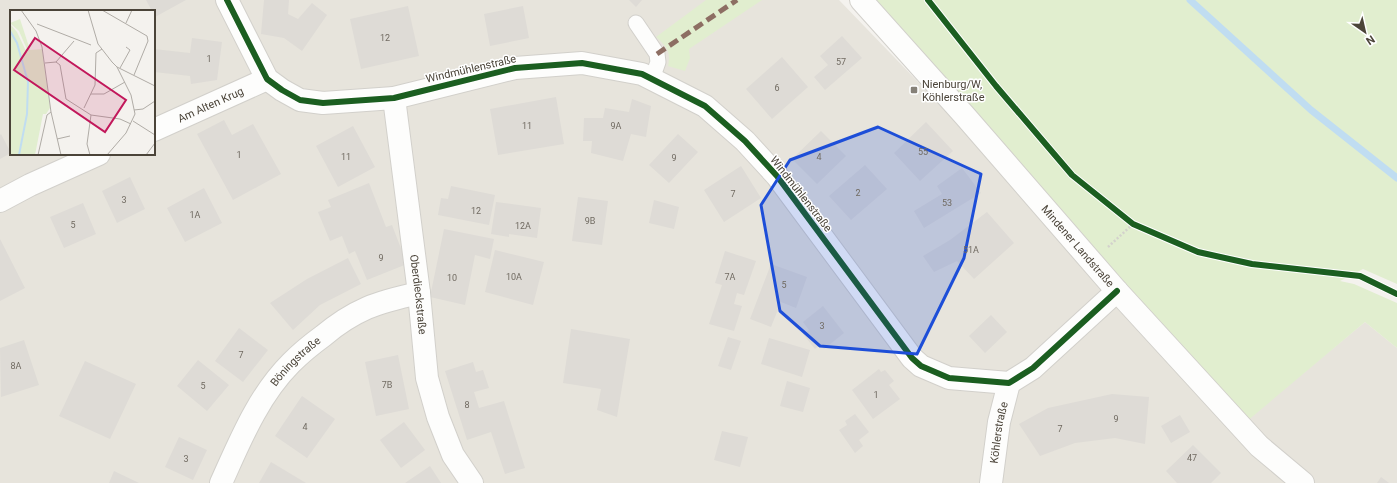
<svg xmlns="http://www.w3.org/2000/svg" width="1397" height="483" viewBox="0 0 1397 483" font-family="Roboto,sans-serif">
<style>
.residential{fill:#e7e4dc;fill-rule:evenodd}
.green{fill:#e1eecf}
.lines{fill:none;stroke-linecap:round;stroke-linejoin:round}
.stream{stroke:#c0ddf1;stroke-width:7}
.building{fill:#dedbd6}
.lane-casing{stroke:#d2d0cb;stroke-width:17}
.street-casing{stroke:#d2d0cb;stroke-width:24}
.path{stroke:#d3d2cc;stroke-width:2.5;stroke-dasharray:2 2;stroke-linecap:butt}
.lane{stroke:#fdfdfc;stroke-width:15}
.street{stroke:#fdfdfc;stroke-width:22}
.quiet{stroke:#8d6e63;stroke-width:5;stroke-dasharray:10 5;stroke-linecap:butt}
.cycleway-casing{stroke:#fff;stroke-width:8}
.cycleway{stroke:#1b5e20;stroke-width:6}
.marked{fill:#1d4ed8;fill-opacity:0.2;stroke:#1d4ed8;stroke-width:3;stroke-linejoin:round}
.poi-dot{fill:#868178;stroke:#fff;stroke-width:1.5}
.labels{text-anchor:middle;dominant-baseline:central;stroke-width:3;stroke-linejoin:round;paint-order:stroke}
.number-label{font-size:9px;fill:#706a61}
.street-label{font-size:11px;fill:#4b4439;stroke:#fff}
.poi-label{font-size:11px;fill:#4b4439;stroke:#fff;text-anchor:start}
.inset-river{fill:none;stroke:#c0ddf1;stroke-width:2}
.inset-road{fill:none;stroke:#b0aca6;stroke-width:1}
.view{fill:#c2185b;fill-opacity:0.15;stroke:#c2185b;stroke-width:2}
.inset-edge{fill:none;stroke:#4b4439;stroke-width:2}
</style>
<rect width="100%" height="100%" fill="#f4f2ee"/>
<path class="residential" d="M0,0h839l406,421 120,-99 32,26v135h-1397zM11,11h143v143h-143z"/>
<path class="green" d="M706,0h56l-73,49 1,9 -5,13 -17,-5c3,-15 -1,-19 -12,-29z
M872,0h525v284l-34,-15 -23,12 14,3 43,19v45l-32,-26 -119,100z"/>
<g class="lines">
<path class="stream" d="M1190,0l121,110 86,68"/>
</g>
<path class="building" d="M146,0h40l-31,17 -1,-6h-2z
M264,0h25l-1,14 10,5 14,-16 15,12 -25,36 -18,-13 -23,-4z
M629,0h13l-6,7z
M408,6l11,50 -58,13 -11,-50z
M523,6l6,32 -39,8 -6,-32z
M842,36l20,22 -37,32 -11,-13 14,-12 -8,-9z
M192,38l30,4 -5,38 -26,4 -1,-8 -36,-4v-23l36,4z
M782,57l26,30 -36,32 -26,-30z
M556,97l8,47 -66,11 -8,-46z
M632,99l19,7 -5,31 -15,-3 -8,27 -32,-8 1,-12h-9l1,-23h19l2,-10 24,4z
M224,120l8,15 21,-11 28,50 -48,26 -36,-66z
M926,122l27,29 -33,30 -26,-28z
M353,126l22,41 -37,20 -22,-41z
M821,131l25,25 -29,28 -25,-25z
M1,134l10,19 -11,6v-24z
M678,134l20,18 -29,31 -20,-18z
M865,165l22,24 -36,31 -22,-24z
M741,166l20,32 -37,24 -20,-32z
M962,168l19,25 -57,35 -10,-17 28,-17 -5,-8z
M130,177l15,32 -28,14 -15,-32z
M369,183l17,44 6,-2 15,39 -40,16 -12,-29 -6,3 -7,-18 -12,5 -12,-29 13,-5 -3,-7z
M451,186l44,9 -6,30 -51,-10 3,-17 7,1z
M204,188l18,35 -37,19 -18,-34z
M578,197l30,4 -6,44 -30,-4z
M654,200l25,7 -5,22 -25,-6z
M496,202l45,6 -4,30 -28,-4v3l-18,-3z
M83,203l13,31 -32,14 -14,-31z
M987,212l27,31 -40,36 -17,-18 -23,11 -11,-16 27,-16z
M444,229l50,10 -4,20 -15,-4 -10,50 -35,-8z
M0,239l25,49 -25,13z
M495,250l49,12 -11,43 -48,-13z
M725,251l31,10 -12,34 -7,-2 -3,11 8,2 -8,25 -25,-7 13,-39 -7,-2z
M348,258l13,26 -41,21 -27,25 -23,-27 37,-24z
M771,264l36,13 -11,31 -15,-6 -10,25 -21,-8z
M823,306l21,27 -20,16 -4,-4 -5,4 -12,-15 6,-4 -6,-8z
M991,315l16,17 -22,21 -16,-17z
M239,328l29,22 -25,32 -28,-21z
M571,329l59,10 -13,78 -20,-7 4,-21 -38,-6z
M728,337l13,4 -10,29 -13,-4z
M769,338l41,12 -8,27 -41,-13z
M24,340l15,45 -38,12 -1,-49z
M398,355l11,54 -33,7 -11,-54z
M198,360l31,25 -22,26 -30,-25z
M85,361l51,23 -26,55 -51,-23z
M473,362l3,10 7,-2 6,18 -15,4 5,16 25,-7 21,67 -20,6 -14,-42 -24,8 -22,-69z
M879,369l2,3 4,-2 9,11 -5,4 11,14 -27,20 -21,-29z
M787,381l23,7 -7,24 -23,-6z
M1112,394l37,3 -4,47 -30,-6 -40,5 -35,13 -21,-32 29,-16z
M302,396l33,23 -28,39 -32,-22z
M855,414l14,18 -10,8 4,6 -8,7 -16,-23 8,-5 -2,-4z
M1180,415l10,17 -19,11 -10,-17z
M404,422l21,28 -24,18 -21,-28z
M722,431l26,6 -8,30 -26,-7z
M179,437l28,13 -14,30 -28,-13z
M1193,445l28,28 -10,10h-34l-11,-12z
M271,462l35,21h-47z
M430,466l11,17h-36z
M114,471l25,12h-30z
M1381,477l8,6h-12z"/>
<g class="lines">
<g class="lane-casing">
<path id="lane" d="M636,23l21,31 1,8 -6,17"/>
</g>
<g class="street-casing">
<g id="street">
<path d="M227,0l40,79 15,11 18,10 23,3 71,-5 121,-30 67,-5 60,11 63,32 40,35 32,35 135,182 9,8 28,12 60,5 24,-15 84,-77"/>
<path id="s1" d="M861,0l104,116 152,175 142,155 44,37"/>
<path id="s2" d="M394,98l25,195 8,85 11,39 15,38 19,28"/>
<path id="s3" d="M154,130l113,-51"/>
<path d="M0,201l30,-16 69,-31"/>
<path id="s4" d="M221,483c19,-42 37,-87 70,-120 10,-10 21,-19 32,-27 13,-11 28,-21 44,-28 16,-7 34,-11 52,-15"/>
<path id="s5" d="M991,483l8,-61 10,-39"/>
</g>
</g>
<path class="path" d="M1108,247l25,-23 65,28 54,12 108,12 37,18"/>
<use href="#lane" class="lane"/>
<use href="#street" class="street"/>
<path class="quiet" d="M657,54l80,-54"/>
<g class="cycleway-casing">
<path id="cycleway" d="M227,0l40,79 15,11 18,10 23,3 71,-5 121,-30 67,-5 60,11 63,32 40,35 32,35 135,182 9,8 28,12 60,5 24,-15 84,-77
M928,0l68,86 76,89 61,49 65,28 54,12 108,12 37,18"/>
</g>
<use href="#cycleway" class="cycleway"/>
</g>
<path class="marked" d="M878,127l103,47 -17,84 -47,96 -97,-8 -40,-35 -19,-106 29,-45z"/>
<rect class="poi-dot" x="910" y="86" width="8" height="8" rx="2"/>
<g class="labels">
<g class="number-label">
<text x="385" y="38">12</text>
<text x="209" y="59">1</text>
<text x="841" y="62">57</text>
<text x="777" y="88">6</text>
<text x="527" y="126">11</text>
<text x="616" y="126">9A</text>
<text x="923" y="152">55</text>
<text x="239" y="155">1</text>
<text x="346" y="157">11</text>
<text x="819" y="157">4</text>
<text x="674" y="158">9</text>
<text x="858" y="193">2</text>
<text x="733" y="194">7</text>
<text x="124" y="200">3</text>
<text x="947" y="203">53</text>
<text x="476" y="211">12</text>
<text x="195" y="215">1A</text>
<text x="590" y="221">9B</text>
<text x="73" y="225">5</text>
<text x="523" y="226">12A</text>
<text x="971" y="250">51A</text>
<text x="381" y="258">9</text>
<text x="514" y="277">10A</text>
<text x="730" y="277">7A</text>
<text x="452" y="278">10</text>
<text x="784" y="285">5</text>
<text x="822" y="326">3</text>
<text x="241" y="355">7</text>
<text x="16" y="366">8A</text>
<text x="387" y="385">7B</text>
<text x="203" y="386">5</text>
<text x="876" y="395">1</text>
<text x="467" y="405">8</text>
<text x="1116" y="419">9</text>
<text x="305" y="427">4</text>
<text x="1060" y="429">7</text>
<text x="1192" y="458">47</text>
<text x="186" y="459">3</text>
</g>
<g class="street-label">
<text transform="translate(471 69) rotate(-13)">Windmühlenstraße</text>
<text stroke="none"><textPath href="#s3" startOffset="62">Am Alten Krug</textPath></text>
<text transform="translate(801 194) rotate(52)">Windmühlenstraße</text>
<text stroke="none"><textPath href="#s1" startOffset="328">Mindener Landstraße</textPath></text>
<text stroke="none"><textPath href="#s2" startOffset="198">Oberdieckstraße</textPath></text>
<text stroke="none"><textPath href="#s4" startOffset="144">Böningstraße</textPath></text>
<text stroke="none"><textPath href="#s5" startOffset="51">Köhlerstraße</textPath></text>
</g>
<g class="poi-label">
<text x="922" y="84">Nienburg/W,<tspan x="922" dy="13">Köhlerstraße</tspan></text>
</g>
</g>
<g transform="translate(10 10)">
<rect width="145" height="145" fill="#f4f2ee"/>
<path d="M10,9l10,31 12,-1 8,59 -4,6h-3l-8,41h-25v-131l7,8 8,17 4,5 -10,-23 -9,-8z" fill="#e1eecf"/>
<path class="inset-river" d="M0,21l7,12 11,39 -1,32 -8,41"/>
<path class="inset-road" d="M11,0l15,21 6,16 9,65 10,43M78,0l10,34 14,18 5,5 38,19M92,0l45,26 1,5 -14,34M116,13l6,-13M27,14l54,21M46,52l18,-21M35,53l11,-1 4,3 6,34 25,16M110,58l10,-18 -4,-3M81,84h13l21,-12M74,98l11,-23 1,-32 6,-4M124,100l9,-1 12,-8M81,105l29,4 11,5M123,111l22,14M47,129l13,-3M28,145l9,-40 4,-3M80,145l-3,-11 4,-29M97,145l19,-22 9,-19 -4,-19 -14,-28M136,145l9,-12"/>
<path class="view" d="M25,28l91,62 -21,32 -91,-62z"/>
<rect width="145" height="145" class="inset-edge"/>
</g>
<g transform="translate(1365 32) rotate(146)" stroke="#ffffff" stroke-width="3" paint-order="stroke">
<path d="M0-3L7 15L0 10L-7 15Z" fill="#4b4439"/>
<text y="-6" font-size="11" font-weight="bold" text-anchor="middle" fill="#4b4439">N</text>
</g>
</svg>
